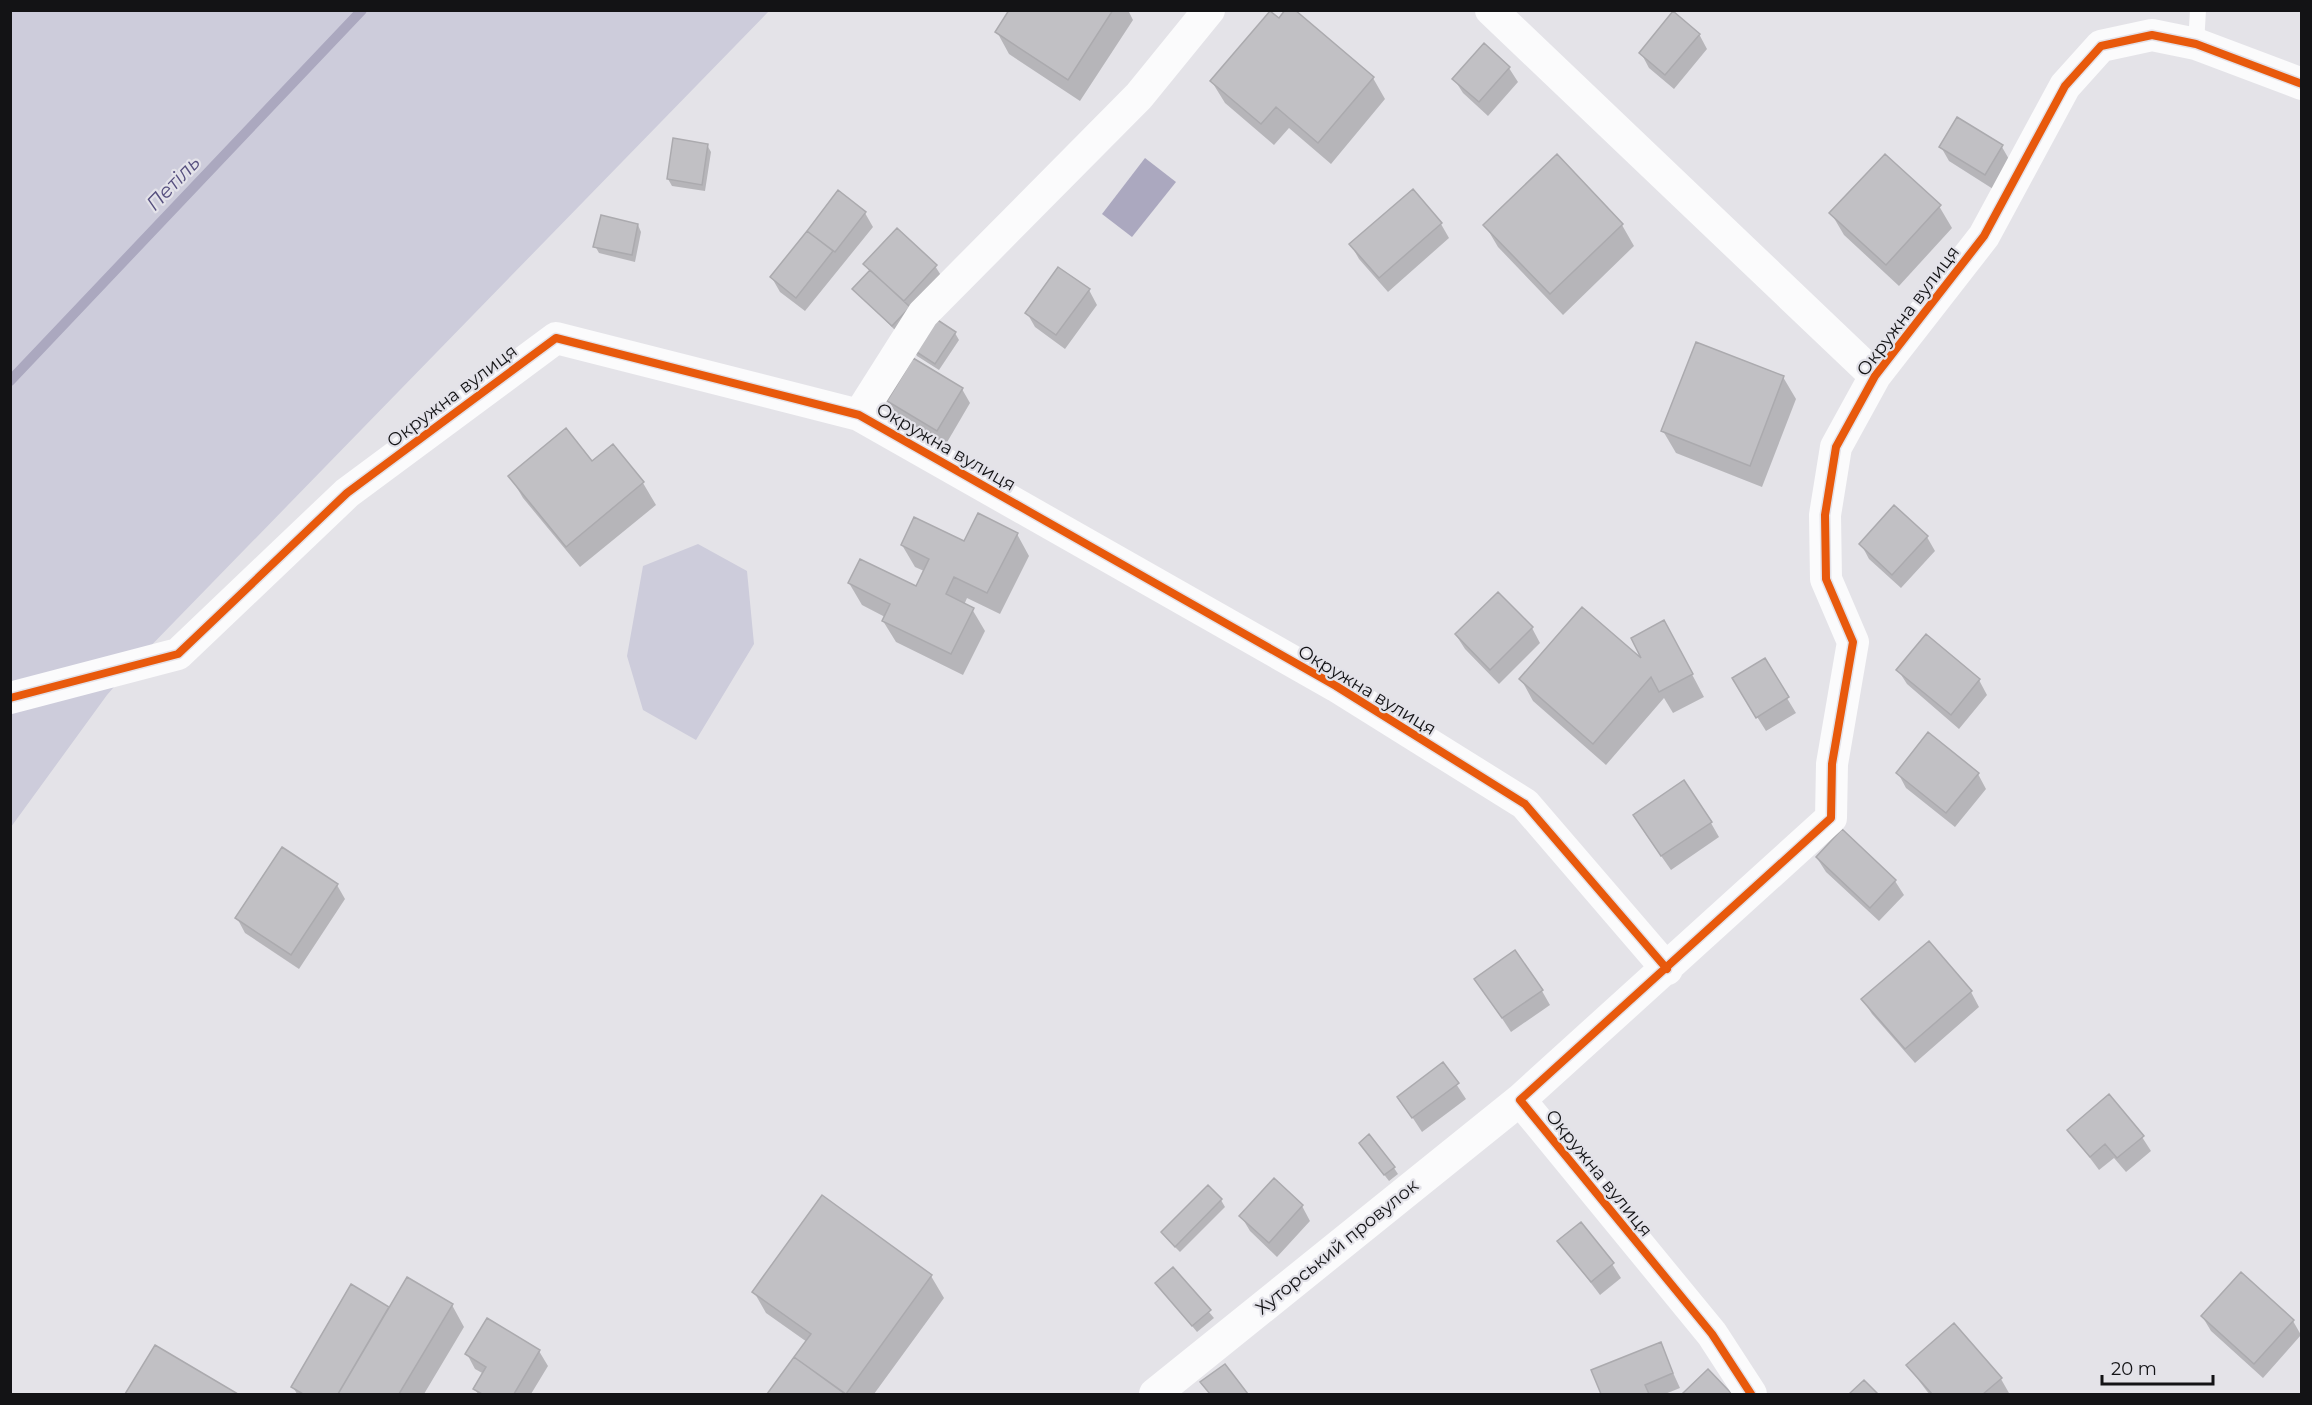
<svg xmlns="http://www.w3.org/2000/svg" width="2312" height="1405" viewBox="0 0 2312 1405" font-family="Montserrat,sans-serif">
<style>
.green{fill:#cdccdb}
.water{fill:#aba8bf}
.shadow{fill:#0003}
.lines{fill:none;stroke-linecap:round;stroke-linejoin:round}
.stream{stroke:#aba8bf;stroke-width:10}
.building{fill:#c1c0c4;stroke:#abaaae;stroke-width:1.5}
.lane{stroke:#fbfbfc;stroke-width:16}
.street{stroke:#fbfbfc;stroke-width:32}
.cycleway-casing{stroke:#e3e2e9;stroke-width:11}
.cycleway{stroke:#e8590c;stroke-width:8}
.labels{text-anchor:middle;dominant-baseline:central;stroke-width:4.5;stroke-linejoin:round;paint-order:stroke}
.street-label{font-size:18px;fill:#131315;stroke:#e3e2e9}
.water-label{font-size:20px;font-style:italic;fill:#564f7e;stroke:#e3e2e9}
</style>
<rect width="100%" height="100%" fill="#e4e3e8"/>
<path class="green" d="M11,11h758l-629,646 -33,38 -96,132z
M698,544l49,27 7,73 -58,96 -53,-30 -16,-54 16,-90z"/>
<path class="water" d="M1145,158l31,24 -44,55 -30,-23z"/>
<path class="shadow" d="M1011,10h117l5,10 -53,81 -71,-47 -12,-22z
M1699,34l8,15 -33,40 -25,-21 -8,-15z
M1509,68l9,14 -30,34 -25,-23 -9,-14z
M1373,78l12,21 -54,65 -42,-36 -15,17 -49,-42 -13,-21z
M1958,119l44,28 8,14 -17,28 -44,-28 -8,-14z
M707,145l4,7 -6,39 -33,-5 -4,-7z
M1412,191l29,33 8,14 -61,54 -29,-33 -8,-14z
M839,192l26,21 8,14 -68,84 -25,-19 -8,-14z
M1939,206l13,22 -53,58 -55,-51 -13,-22z
M638,225l3,7 -6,30 -36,-9 -4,-7z
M1485,225h137l12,21 -71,69 -65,-68z
M865,264l70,2 9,14 -47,52 -43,-42 16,-18z
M1089,290l8,15 -32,44 -30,-22 -8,-14z
M955,333l4,7 -20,30 -22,-14 -4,-7z
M1783,377l13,22 -34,88 -86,-34 -13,-22z
M962,389l8,14 -24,41 -49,-28 -8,-15z
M612,446l31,37 13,22 -76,62 -57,-69 -13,-22 82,-13z
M1017,534l12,22 -29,58 -33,-16 -3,7 8,4 13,22 -22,44 -67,-33 -13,-21 2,-4 -23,-12 -13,-22 67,5 8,-17 -9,-4 -13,-22 63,-2z
M1927,537l8,14 -34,37 -32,-29 -8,-15z
M1498,594l34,34 8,15 -41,41 -34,-35 -9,-14z
M1676,644l28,53 -31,16 -9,-15 -58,67 -73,-64 -12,-22 125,-15z
M1764,660l32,53 -30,18 -24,-38z
M1898,670l81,10 8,15 -28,34 -52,-45z
M1898,773l80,1 8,15 -31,38 -49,-39z
M1711,823l8,14 -48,33 -28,-40z
M1817,858l78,23 9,14 -25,26 -53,-49z
M337,885l8,14 -46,70 -54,-36 -8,-15z
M1476,979l66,12 8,14 -39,27z
M1971,992l8,15 -64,56 -43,-49 -9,-14z
M1443,1064l23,35 -44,33 -23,-35z
M2069,1130l73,7 9,14 -25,21 -12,-14 -15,12z
M1365,1150l29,18 4,6 -9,7z
M1274,1180l28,26 8,15 -33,36 -27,-26 -9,-15z
M1221,1200l4,7 -45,45 -13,-13 -4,-6z
M1559,1241l53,23 9,14 -21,17z
M1173,1269l41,49 -17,14 -40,-49z
M931,1276l13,22 -70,96h-105l38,-52 -41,-29 -12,-21z
M452,1305l12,22 -40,67h-127l-4,-7 95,-79 1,2z
M2202,1316l91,5 8,14 -38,43 -52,-47z
M1660,1344l20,44 -15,6h-63l-9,-23z
M155,1347l81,47h-109z
M539,1351l9,15 -17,28h-53l-3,-5 9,-15 -9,-5 -8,-15z
M1225,1366l21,28h-36l-4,-5z
M1908,1366l93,13 8,14 -80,1z
M1708,1371l22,23h-46z"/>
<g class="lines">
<path class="stream" d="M10,381l352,-371"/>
</g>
<path class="building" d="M1009,10h104l-45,70 -73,-48z
M1285,10h10l79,67 -56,66 -42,-36 -15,17 -51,-43 60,-70 9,7z
M1673,11l27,23 -35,41 -26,-22z
M1484,43l26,24 -31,35 -27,-23z
M1957,117l46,28 -18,30 -46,-28z
M673,138l35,6 -6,41 -35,-6z
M1557,154l66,70 -73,70 -67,-69z
M1885,154l56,51 -55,60 -57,-52z
M1413,189l29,34 -63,55 -30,-34z
M838,190l28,22 -31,40 -28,-21z
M601,215l37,9 -6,31 -39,-8z
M897,228l40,37 -33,36 -41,-37z
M807,231l26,20 -37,47 -26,-21z
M1058,267l32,22 -34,46 -31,-22z
M870,270l40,37 -18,19 -40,-37z
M933,317l23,15 -21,32 -23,-15z
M1696,342l88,34 -34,90 -89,-35z
M913,358l50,30 -26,43 -50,-30z
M566,428l26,33 21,-17 31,38 -78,65 -58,-71z
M1894,505l34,31 -36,39 -33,-31z
M978,513l40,20 -31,60 -33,-16 -8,17 28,14 -23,46 -69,-33 8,-17 -42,-21 12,-24 56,27 13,-27 -28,-14 13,-28 50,24z
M1498,592l35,35 -43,43 -35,-36z
M1582,607l59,51 -10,-20 33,-18 29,54 -34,18 -8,-15 -58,67 -74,-65z
M1926,634l54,45 -29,36 -55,-45z
M1765,658l24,39 -33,21 -24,-40z
M1928,732l51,41 -33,40 -50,-40z
M1684,780l28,42 -51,34 -28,-41z
M1842,829l54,51 -26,28 -54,-51z
M282,847l56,37 -47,71 -56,-37z
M1929,941l43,50 -67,58 -44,-50z
M1515,950l28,40 -41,28 -28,-39z
M1443,1062l16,21 -47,35 -15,-21z
M2109,1094l35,42 -27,22 -12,-14 -15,13 -23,-27z
M1369,1134l26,33 -11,8 -25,-32z
M1274,1178l29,27 -34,38 -30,-27z
M1208,1185l14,14 -47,48 -14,-15z
M822,1195l110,80 -86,119 -52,-37 17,-23 -59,-42z
M1581,1222l33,41 -23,19 -34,-41z
M1173,1267l38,43 -19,16 -37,-43z
M2241,1272l53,48 -40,44 -53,-48z
M407,1277l46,27 -54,90h-61z
M351,1284l38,23 -51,87h-35l-12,-7z
M487,1318l53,32 -26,44h-32l-9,-5 13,-22 -21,-13z
M1954,1323l48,55 -19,16h-51l-26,-29z
M1661,1342l12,31 -28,12 4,9h-48l-10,-24z
M155,1345l83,49h-113z
M794,1357l51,37h-78z
M1225,1364l23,30h-38l-10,-12z
M1708,1369l24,25h-50z
M1864,1380l14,14h-29z"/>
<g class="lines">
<path class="lane" d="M2196,44l2,-34"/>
<path class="street" d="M1491,10l384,366
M859,415l64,-101 216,-218 70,-86
M10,698l168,-44 169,-161 209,-155 303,77 477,271 189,118 142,165
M1155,1394l365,-294
M1751,1394l-39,-60 -192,-234 311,-282 1,-54 21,-122 -27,-63 -1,-64 11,-68 39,-71 109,-140 81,-150 36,-40 51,-11 44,9 106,40"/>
<g class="cycleway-casing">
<path id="cycleway" d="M10,698l168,-44 169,-161 209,-155 303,77 477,271 189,118 142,165
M1751,1394l-39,-60 -192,-234 311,-282 1,-54 21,-122 -27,-63 -1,-64 11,-68 39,-71 109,-140 81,-150 36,-40 51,-11 44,9 106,40"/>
</g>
<use href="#cycleway" class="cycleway"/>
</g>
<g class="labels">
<g class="street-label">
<text transform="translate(1908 311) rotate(-53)">Окружна вулиця</text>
<text transform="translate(452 396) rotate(-37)">Окружна вулиця</text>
<text transform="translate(946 447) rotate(30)">Окружна вулиця</text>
<text transform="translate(1367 690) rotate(31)">Окружна вулиця</text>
<text transform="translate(1599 1173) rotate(51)">Окружна вулиця</text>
<text transform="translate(1337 1247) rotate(-39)">Хуторський провулок</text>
</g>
<g class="water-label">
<text transform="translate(173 183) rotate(-46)">Петіль</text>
</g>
</g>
<rect width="2312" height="1405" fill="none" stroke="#131315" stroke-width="24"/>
<path d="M2102 1375v9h111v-9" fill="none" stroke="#131315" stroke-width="3"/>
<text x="2111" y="1375" font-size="18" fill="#131315" stroke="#e3e2e9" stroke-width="4.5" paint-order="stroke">20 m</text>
</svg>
